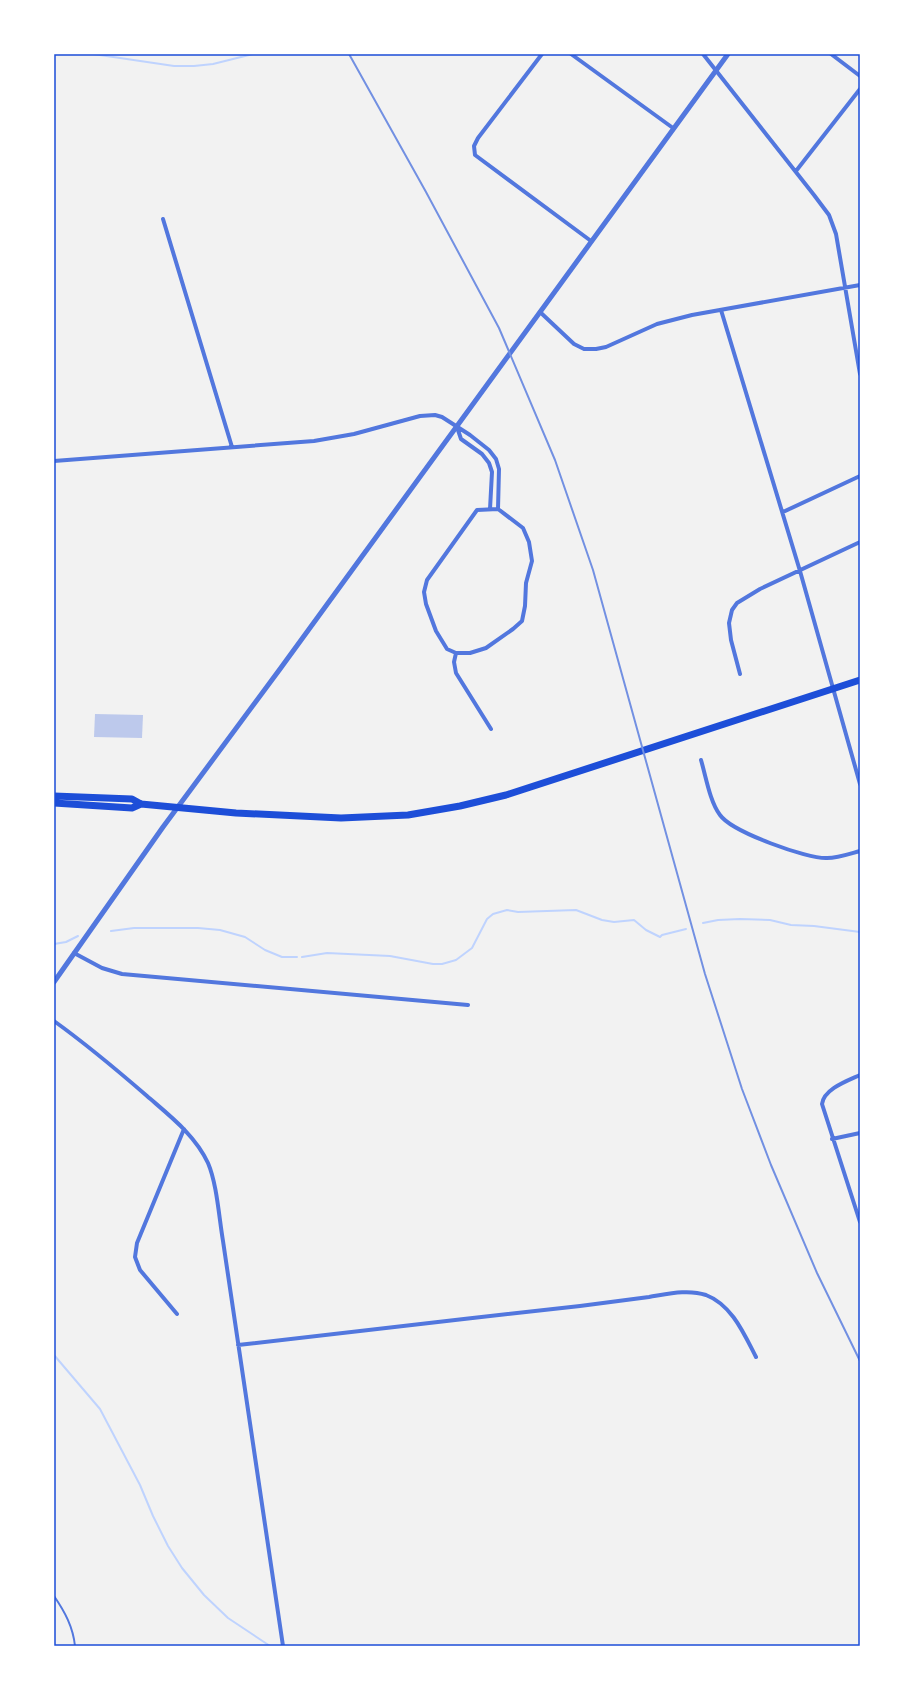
<svg xmlns="http://www.w3.org/2000/svg" width="914" height="1700" viewBox="0 0 914 1700" font-family="Signika,sans-serif">
<style>
.lines{fill:none;stroke-linecap:round;stroke-linejoin:round}
.stream{stroke:#bfd3fe;stroke-width:2}
.building{fill:#bdc9ec}
.service{stroke:#5277de;stroke-width:2}
.minor{stroke:#5277de;stroke-width:4}
.tertiary{stroke:#5277de;stroke-width:5}
.trunk{stroke:#1d4ed8;stroke-width:7}
.rail{stroke:#7290e2;stroke-width:2}
.neatline{fill:none;stroke:#1d4ed8;stroke-width:1.5}
</style>
<rect width="100%" height="100%" fill="#f2f2f2"/>
<g class="lines">
<path class="stream" d="M93,54l81,12h20l19,-2 40,-10
M703,923l15,-3 22,-1 30,1 21,5 23,1 46,6
M111,931l23,-3h64l22,2 25,7 20,13 17,7h15
M54,944l12,-2 12,-6
M302,957l25,-4 63,3 43,8h9l14,-4 16,-12 15,-29 6,-5 14,-4 11,2 58,-2 26,10 12,2 20,-2 12,10 14,7 2,-2 24,-6
M54,1355l46,54 40,76 13,31 15,30 14,22 22,27 24,23 42,28"/>
</g>
<path class="building" d="M95,714l48,1 -1,23 -48,-1z"/>
<g class="lines">
<path class="service" d="M54,1596c11,16 19,31 21,50"/>
<path class="minor" d="M542,54l-64,84 -4,8 1,9 116,86
M571,54l102,74
M703,54l111,141 15,20 7,19 24,140
M831,54l29,22
M796,171l64,-82
M163,219l69,228
M721,310l79,261 60,213
M540,312l34,32 10,5h12l10,-2 51,-23 35,-9 168,-30
M457,427l4,12 21,15 7,9 3,9 -2,37
M54,461l260,-20 40,-7 66,-18 15,-1 7,2 28,18 19,15 7,9 3,10 -1,40
M498,509l25,19 6,14 3,19 -6,22 -1,23 -3,15 -9,8 -27,19 -16,5h-14l-9,-4 -11,-18 -10,-27 -2,-12 3,-12 50,-70z
M783,512l77,-36
M456,653l-2,9 2,11 35,56
M740,674l-9,-34 -2,-17 3,-13 5,-7 23,-14 100,-47
M701,760c5,17 9,42 19,55 12,17 87,44 107,43 11,0 22,-4 33,-7
M74,953l28,15 20,6 346,31
M54,1021c32,23 63,49 93,75 23,20 48,39 61,67 9,21 11,55 15,78l60,405
M860,1075c-13,6 -36,14 -38,29l38,118
M832,1139l28,-6
M177,1314l-37,-44 -5,-13 2,-14 47,-114
M238,1345c114,-14 228,-26 342,-39 23,-3 46,-6 69,-9 19,-3 39,-8 57,-2 26,10 38,39 50,62"/>
<path class="tertiary" d="M54,982l109,-155 117,-158 448,-615"/>
<path class="trunk" d="M54,796l78,3 9,5 95,9 105,5 67,-3 52,-9 46,-11 354,-115
M54,803l78,5 9,-4"/>
<path class="rail" d="M349,54l77,138 73,136 56,132 38,110 112,404 37,115 29,76 46,108 43,88"/>
</g>
<rect width="914" height="1700" fill="none" stroke="#ffffff" stroke-width="110"/>
<rect x="55" y="55" width="804" height="1590" class="neatline"/>
</svg>
